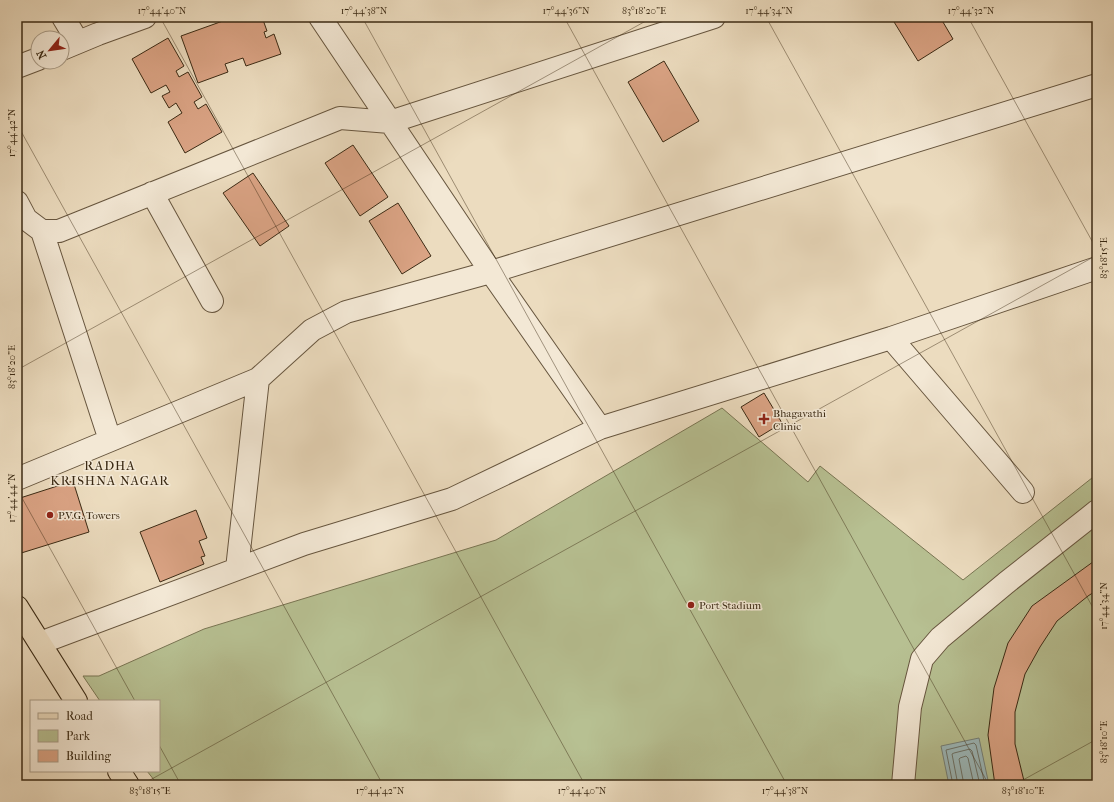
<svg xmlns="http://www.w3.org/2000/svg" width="1114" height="802" viewBox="0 0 1114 802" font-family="'IM FELL French Canon',serif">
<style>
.green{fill:#b7c092;stroke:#797553}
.water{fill:#9cb9bb;stroke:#758078}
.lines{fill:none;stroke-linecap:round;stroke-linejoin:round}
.shore{stroke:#6c7268;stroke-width:1}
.building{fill:#daa384;stroke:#3b2a14}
.minor-casing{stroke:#67563f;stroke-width:24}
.major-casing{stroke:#3b2a14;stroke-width:24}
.minor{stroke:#f3e8d5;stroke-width:22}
.major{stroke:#ecdcbf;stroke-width:22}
.ticks{fill:none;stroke:#3b2a14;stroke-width:1;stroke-opacity:0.45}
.poi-dot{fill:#8f2418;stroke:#f3e8d5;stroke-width:1.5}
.labels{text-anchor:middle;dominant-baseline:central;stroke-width:3;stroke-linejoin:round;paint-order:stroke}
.poi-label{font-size:11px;fill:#3b2a14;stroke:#f3e8d5;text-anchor:start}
.quarter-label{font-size:13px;letter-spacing:1px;fill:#3b2a14;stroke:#f3e8d5}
.neatline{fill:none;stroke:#3b2a14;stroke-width:1.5}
.ticks-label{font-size:10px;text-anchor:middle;fill:#3b2a14}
</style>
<rect width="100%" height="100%" fill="#ecdcbf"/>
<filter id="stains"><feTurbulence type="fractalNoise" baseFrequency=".005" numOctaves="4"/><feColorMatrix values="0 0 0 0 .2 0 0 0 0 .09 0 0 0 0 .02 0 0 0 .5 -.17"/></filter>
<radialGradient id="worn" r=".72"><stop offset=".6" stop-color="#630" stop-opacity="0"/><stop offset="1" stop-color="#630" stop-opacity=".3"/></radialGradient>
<path class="green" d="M722,408l86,74 12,-16 143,114 134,-106v311h-939l-11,-14h12v-70h-59l-17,-25h16l105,-47 292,-89z"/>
<path class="water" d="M979,738l10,47h-40l-8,-39z"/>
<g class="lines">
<path class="shore" d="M953,785l-7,-35 28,-7 2,2 9,40
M958,785l-6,-31 2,-1 16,-4 2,2 8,34
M964,785l-5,-26 1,-1 6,-2 2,2 6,27"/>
</g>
<path class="building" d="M234,17h28l5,14 -3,1 2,6 8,-4 7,20 -35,12 -3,-8 -18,6 3,8 -30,11 -17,-47z
M891,17h49l13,22 -35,22z
M168,38l16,28 -8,5 3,6 9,-5 14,25 -8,5 4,7 8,-5 16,28 -37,21 -17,-31 14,-9 -6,-10 -7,5 -7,-12 8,-4 -4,-7 -15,8 -19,-34z
M664,61l35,60 -36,21 -35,-60z
M353,145l35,52 -28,19 -35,-53z
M253,173l36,53 -29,20 -37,-53z
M398,203l33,53 -29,18 -33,-53z
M764,393l18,30 -23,14 -18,-30z
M73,481l16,51 -71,22 -1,-3v-52z
M196,510l11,28 -8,3 6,15 -4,1 3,7 -44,18 -20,-50z
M1097,559v31l-9,6 -31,25 -17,26 -15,27 -10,38v32l10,41h-30l-7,-50 6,-47 14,-45 24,-37z"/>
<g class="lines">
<g class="minor-casing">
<path id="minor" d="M63,17l15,25
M320,17l171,255 109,156
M62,49l36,-15 47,-17
M17,67l21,-8
M152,193l60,108
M17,202l9,17 16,12h17l281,-113 50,4 324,-105
M42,231l68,209
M891,338l132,154
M17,479l241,-100 54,-49 34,-18 145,-40 606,-187
M237,569l21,-190
M40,643l264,-99 148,-45 148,-71 291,-90 206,-70
M903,785l7,-78 12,-48 18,-21 66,-55 91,-72"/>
</g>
<g class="major-casing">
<path id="major" d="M17,607l59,94
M119,771l9,14"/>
</g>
<use href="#minor" class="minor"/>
<use href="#major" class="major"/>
</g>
<path class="ticks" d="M160,17l425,768M362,17l425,768M564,17l425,768M766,17l331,598M968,17l129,233M17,124l366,661M17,370l636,-353M17,489l118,212M159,745l22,40M141,785l956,-530M1014,785l83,-46"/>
<g class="poi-dot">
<path d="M762 413h4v4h4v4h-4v4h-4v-4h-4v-4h4z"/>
<circle cx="50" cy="515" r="4"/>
<circle cx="691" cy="605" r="4"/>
</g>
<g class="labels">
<g class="poi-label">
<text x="773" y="413">Bhagavathi<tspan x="773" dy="13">Clinic</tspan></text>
<text x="58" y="515">P.V.G. Towers</text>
<text x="699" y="605">Port Stadium</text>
</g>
<g class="quarter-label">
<text x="110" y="465">RADHA<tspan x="110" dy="15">KRISHNA NAGAR</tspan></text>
</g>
</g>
<rect width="1114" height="802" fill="none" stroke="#ecdcbf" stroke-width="44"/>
<rect x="30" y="700" width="130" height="72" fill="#f3e8d5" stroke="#a99c88"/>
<rect x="38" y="713" width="20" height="6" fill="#ecdcbf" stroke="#a99c88"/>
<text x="66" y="720" font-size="12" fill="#3b2a14">Road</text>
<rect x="38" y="730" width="20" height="12" fill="#b7c092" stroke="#a99c88"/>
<text x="66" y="740" font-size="12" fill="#3b2a14">Park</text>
<rect x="38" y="750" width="20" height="12" fill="#daa384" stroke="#a99c88"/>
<text x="66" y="760" font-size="12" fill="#3b2a14">Building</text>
<g transform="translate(50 50) rotate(241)"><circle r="19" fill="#f3e8d5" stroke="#a99c88"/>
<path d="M0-3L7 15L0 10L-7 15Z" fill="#8f2418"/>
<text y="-6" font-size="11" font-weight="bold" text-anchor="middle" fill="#3b2a14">N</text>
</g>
<rect x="22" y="22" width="1070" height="758" class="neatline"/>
<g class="ticks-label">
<text x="162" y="14">17°44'40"N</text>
<text x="364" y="14">17°44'38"N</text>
<text x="566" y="14">17°44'36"N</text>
<text x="644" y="14">83°18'20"E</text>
<text x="769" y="14">17°44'34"N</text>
<text x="971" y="14">17°44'32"N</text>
<text transform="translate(11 133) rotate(-90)" y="4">17°44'42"N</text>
<text transform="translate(1103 258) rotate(-90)" y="4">83°18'15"E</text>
<text transform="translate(11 367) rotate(-90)" y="4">83°18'20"E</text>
<text transform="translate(11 498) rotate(-90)" y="4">17°44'44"N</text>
<text transform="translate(1103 606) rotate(-90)" y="4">17°44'34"N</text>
<text transform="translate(1103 742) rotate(-90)" y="4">83°18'10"E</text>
<text x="150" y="794">83°18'15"E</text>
<text x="380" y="794">17°44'42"N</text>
<text x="582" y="794">17°44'40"N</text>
<text x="785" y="794">17°44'38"N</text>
<text x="1023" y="794">83°18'10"E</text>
</g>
<rect width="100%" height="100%" filter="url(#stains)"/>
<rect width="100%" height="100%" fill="url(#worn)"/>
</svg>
